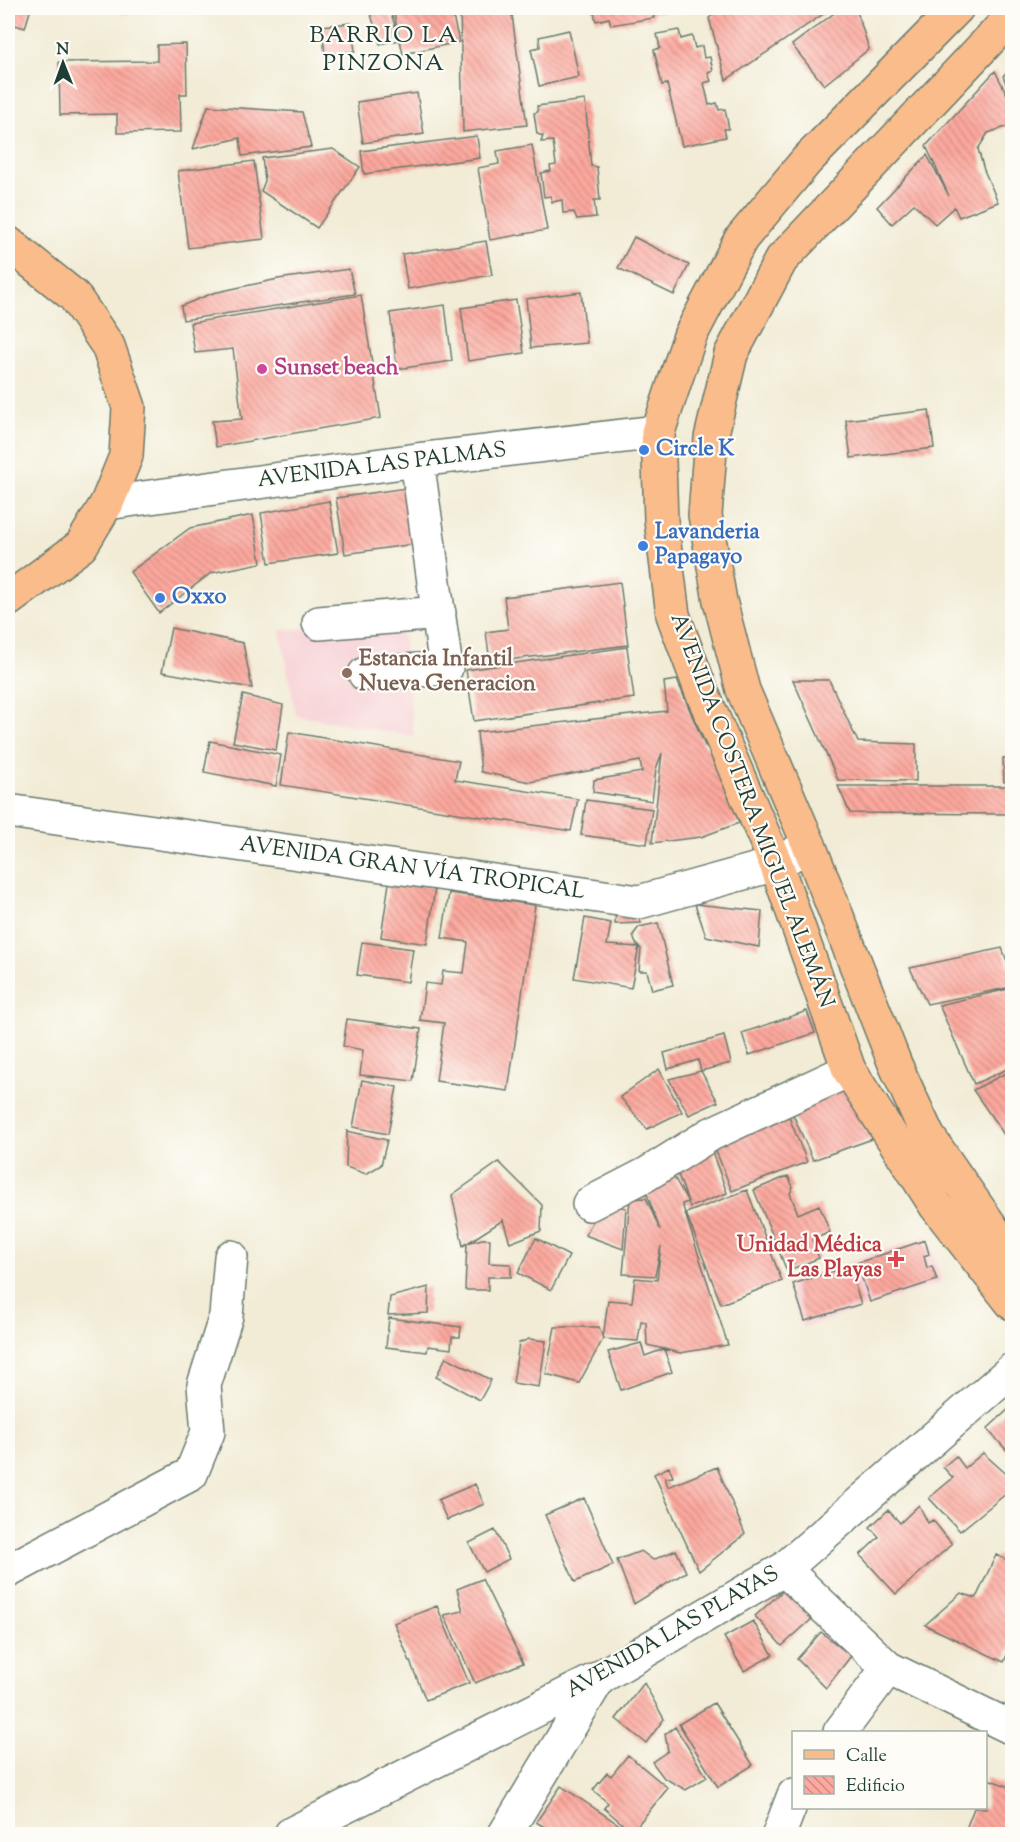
<svg xmlns="http://www.w3.org/2000/svg" width="1020" height="1842" viewBox="0 0 1020 1842" font-family="'Sorts Mill Goudy',serif">
<style>
.built{fill:#f7cfd4}
.building{fill:url(#building-back-hatch)}
.lines{fill:none;stroke-linecap:round;stroke-linejoin:round}
.street-casing{stroke:#697a6d;stroke-width:36}
.primary-casing{stroke:#697a6d;stroke-width:36}
.street{stroke:#fff;stroke-width:33}
.primary{stroke:#fabc8b;stroke-width:33}
.hotel-dot{fill:#d1479c;stroke:#fdfcf7;stroke-width:2}
.shop-dot{fill:#3f7fe0;stroke:#fdfcf7;stroke-width:2}
.education-dot{fill:#8d6e63;stroke:#fdfcf7;stroke-width:2}
.health-dot{fill:#e0444e;stroke:#fdfcf7;stroke-width:2}
.labels{text-anchor:middle;dominant-baseline:central;stroke-width:4.5;stroke-linejoin:round;paint-order:stroke}
.hotel-label{font-size:22px;font-weight:bold;fill:#b23c85;stroke:#fdfcf7;text-anchor:start}
.shop-label{font-size:22px;font-weight:bold;fill:#366cbe;stroke:#fdfcf7;text-anchor:start}
.street-label{font-size:22px;fill:#1f3d34;stroke:#fdfcf7}
.education-label{font-size:22px;font-weight:bold;fill:#785e54;stroke:#fdfcf7;text-anchor:start}
.health-label{font-size:22px;font-weight:bold;fill:#be3a42;stroke:#fdfcf7;text-anchor:end}
.neighbourhood-label{font-size:24px;letter-spacing:1.5px;fill:#1f3d34;stroke:#fdfcf7}
</style>
<defs>
<pattern id="building-back-hatch" width="6" height="6" patternUnits="userSpaceOnUse" patternTransform="scale(1.5)"><rect width="6" height="6" fill="#fda89e"/><path d="M-1 5l2 2M0 0l6 6M5-1l2 2" fill="none" stroke="#cc8a82"/></pattern>
</defs>
<rect width="100%" height="100%" fill="#fdfcf7"/>
<filter id="ink" filterUnits="userSpaceOnUse"><feTurbulence type="fractalNoise" baseFrequency=".0167" numOctaves="2"/><feDisplacementMap in="SourceGraphic" scale="12" xChannelSelector="R" yChannelSelector="G"/><feConvolveMatrix kernelMatrix="1 2 1 2 8 2 1 2 1" color-interpolation-filters="sRGB"/></filter>
<filter id="wash" filterUnits="userSpaceOnUse"><feTurbulence type="fractalNoise" baseFrequency=".008" numOctaves="4" result="noise"/><feDisplacementMap in="SourceGraphic" scale="24" xChannelSelector="R" yChannelSelector="G"/><feGaussianBlur stdDeviation="1.35" result="paint"/><feColorMatrix in="noise" values="0 0 0 0 0 0 0 0 0 0 0 0 0 0 0 0 0 1.4 0 .05"/><feComposite in="paint" operator="in"/></filter>
<g filter="url(#wash)">
<rect width="100%" height="100%" fill="#f2ecd6"/>
<path class="built" d="M402,622l12,115 -118,-22 -16,-85z
M928,1236l14,46 -140,46 -15,-46z"/>
<g id="blocks">
<path class="building" d="M8,8h23l-6,20 -17,-5z
M121,8h20v4l-19,2z
M369,8h20l11,32 -20,4z
M401,8h50l8,34 -56,12 -10,-45z
M460,8h51l16,117 -64,7z
M593,8h83v1l-23,4 1,5 -43,7 -2,-7 -13,3z
M722,8h110l-106,72 -17,-62z
M841,8h15l13,41 -45,36 -32,-40z
M351,23l4,28 -30,4 -3,-29z
M569,30l10,47 -40,9 -8,-37 9,-2 -1,-10z
M679,30l2,9 11,-3 3,12 7,-2 2,12 6,-1 3,14 -5,2 3,8 -7,2 5,22 8,-2 2,7 6,-1 4,20h-5l2,8 -44,9 -15,-62 -5,1 -8,-35 6,-2 -3,-14z
M186,44l1,50h-7l1,38 -64,1v-19l-57,1 -1,-53 98,-1v-16z
M1012,67v32l-9,-23z
M995,71l17,33v21l-24,8 -10,16 6,21 14,32 -39,15 -5,-10 -19,17 -21,-20 -22,20 -15,-17 50,-52 22,41 -23,-50z
M417,93l7,41 -61,9 -6,-41z
M585,100l6,66 6,1 3,33h-6l2,17 -19,2 -3,-7 -11,1 -1,-13 -10,2 -1,-6 -7,1 -3,-24 10,-2 -1,-5 6,-1 -3,-24 -12,1 2,-6 -6,-2 -3,-21 4,-1 -1,-6z
M208,106l94,6 9,35 -69,9 -2,-18 -47,11z
M477,136l3,22 -116,16 -3,-23z
M532,145l15,85 -57,10 -12,-72 21,-4 -2,-13z
M333,149l27,18 -43,61 -56,-37 4,-10 -3,-23z
M254,161l10,78 -76,9 -10,-77z
M634,237l55,28 -15,30 -56,-27z
M486,241l6,34 -84,14 -6,-35z
M349,269l6,25 -172,26 -2,-14 32,-13 65,-14z
M581,292l6,51 -56,5 -5,-49z
M361,295l20,123 -165,29 -4,-26 30,-2 -9,-70 -38,4 -5,-30z
M516,300l8,53 -56,8 -7,-53z
M445,305l7,56 -55,8 -7,-56z
M929,410l5,38 -83,10 -5,-38z
M406,488l8,56 -69,10 -9,-56z
M329,501l9,52 -69,10 -8,-50z
M253,515l8,48 -50,10 -52,40 -29,-41 60,-44z
M620,582l8,63 -138,17 -4,-30 22,-3 -4,-32z
M171,628l72,15 9,45 -90,-16z
M627,647l7,51 -160,23 -8,-51z
M677,680l28,66 7,-1 27,78 -38,14 -49,6 10,-90 -6,16 -4,32 -59,-9 1,-12 48,-8 -2,-11 -110,21 -49,-10 -4,-40 190,-21 -3,-29z
M793,680h36l29,62 58,2v37l-78,-1z
M243,695l40,10 -7,45 -43,-8z
M289,732l170,29 -4,19 123,19 -7,32 -290,-46z
M210,741l71,14 -5,31 -72,-14z
M1012,757v25h-8l-1,-24z
M838,786h171l2,28 -161,-1z
M586,800l66,9 -5,35 -66,-9z
M394,878l41,10 -8,56 -46,-7 8,-54z
M449,893l86,12 -27,186 -72,-10 8,-58 -24,-3 5,-37 16,2 2,-14 21,2 4,-31 -26,-4z
M616,904h17l8,19 -26,1z
M695,904l67,7 -3,36 -53,-11z
M585,918l26,5 -4,22 32,2 -8,41 -57,-10z
M658,923l15,62 -21,5 -5,-19h-8l2,-22 -6,-7 -2,-7 6,-8z
M362,942l51,7 -5,33 -51,-7z
M1002,948l10,26v13l-85,17 -17,-36z
M1012,988v79l-38,17 -35,-79z
M807,1011l8,22 -66,22 -7,-22z
M347,1019l74,10 -8,52 -53,-6 3,-25 -20,-4z
M724,1036l7,27 -30,8 17,31 -29,13 -20,-36 32,-8 -3,-11 -30,9 -4,-16z
M659,1069l23,43 -35,17 -27,-32z
M1012,1070v76l-39,-56z
M362,1080l35,7 -9,47 -35,-7z
M842,1082l33,56 -62,22 -22,-50z
M787,1112l20,50 -75,29 -20,-50z
M347,1131l40,9 -6,25 -15,9 -20,-7z
M712,1152l15,41 -37,14 -15,-41z
M499,1162l43,43 -1,26 -31,12 -7,-23 -40,26 -11,-51z
M670,1170l18,32 -6,2 46,141 -48,8 -16,-4 8,23 -51,18 -13,-38 33,-9 4,13 19,-7 -17,-4 -1,-23 -5,-1 -3,20 -35,-2 5,-39 24,2 3,-24 22,2 4,-34 -6,30 -32,-2 7,-75 16,-1 14,32 -17,-47z
M788,1176l5,11 -3,6 8,21 21,-9 11,27 -18,8 7,18 -32,13 -33,-81z
M747,1190l35,91 -61,23 -35,-91z
M604,1202l22,6 -3,41 -38,-14z
M536,1238l33,18 -18,34 -33,-17z
M482,1239h8l-1,24 22,1v13h-23v13h-23l2,-47z
M925,1240l4,14 -5,2 3,12 5,-2 5,14 -67,22 -13,-39z
M849,1266l12,38 -56,17 -12,-37z
M429,1287l-1,26 -40,2 2,-18z
M389,1318l72,9 -1,10h-8l-1,12 -23,-3 -1,6 -41,-5z
M555,1327h44l4,12 -24,44 -33,-9z
M529,1339l17,2 -7,46 -26,-4 6,-40z
M446,1357l45,23 -11,20 -44,-23z
M1012,1406v50l-25,-27z
M983,1453l29,26v10l-52,42 -31,-33 24,-20 -10,-11 13,-11 9,12z
M669,1467l4,10 -8,1 3,9 49,-20 28,67 -46,37 -45,-97z
M475,1484l9,20 -37,16 -9,-20z
M584,1498l29,67 -38,17 -30,-67z
M919,1505l9,18 5,-3 19,24 -56,50 -36,-39 19,-18 -9,-10 18,-17 12,13z
M495,1530l14,29 -25,13 -15,-29z
M676,1550l10,22 -52,32 -17,-44 24,-9 12,9z
M996,1555l16,7v81l-8,19 -79,-37 36,-32 15,5z
M482,1579l41,84 -48,20 -31,-68 19,-4 -6,-22z
M786,1588l27,30 -31,28 -27,-30z
M437,1606l32,77 -43,17 -32,-77z
M753,1621l20,34 -29,16 -20,-34z
M821,1632l30,24 -25,32 -29,-29z
M644,1683l20,36 -18,24 -30,-24z
M714,1703l39,62 -35,22 -39,-63z
M675,1727l32,50 -21,13 -22,-12 -12,-16 16,-11 -3,-17z
M628,1755l40,33 -36,44 -28,-24 4,-5 -15,-13 14,-17 4,3z
M986,1778l26,10v46h-48l10,-26h12z
M561,1786l63,42 -4,6h-64l-20,-12z"/>
</g>
</g>
<g filter="url(#ink)">
<use href="#blocks" fill-opacity="0" stroke="#697a6d" stroke-width="1.5"/>
<g class="lines">
<g class="street-casing">
<path id="street" d="M107,503l310,-43 241,-28
M319,623l120,-10
M365,674l81,-6 -29,-208
M8,811l631,91 137,-38 33,-19
M589,1204l58,-30 64,-40 138,-64
M784,1569l104,99 124,60
M8,1571l183,-97 17,-42 -4,-47 22,-69 5,-59
M840,1732l48,-64
M291,1834l308,-156 185,-109 228,-199
M505,1834l94,-156
M779,1834l15,-39"/>
</g>
<g class="primary-casing">
<path id="primary" d="M957,8l-150,152 -66,79 -51,97 -32,96 3,88 12,95 28,75 75,174 73,206 87,136 76,97
M1012,16l-231,244 -50,94 -20,84 -6,77 15,86 23,89 66,155 86,219 33,72 84,121
M8,243l66,53 34,50 21,61 -3,49 -19,47 -26,43 -73,54"/>
</g>
<use href="#street" class="street"/>
<use href="#primary" class="primary"/>
</g>
</g>
<circle class="hotel-dot" cx="262" cy="369" r="6"/>
<g class="shop-dot">
<circle cx="644" cy="450" r="6"/>
<circle cx="643" cy="546" r="6"/>
<circle cx="160" cy="598" r="6"/>
</g>
<circle class="education-dot" cx="347" cy="673" r="6"/>
<path class="health-dot" d="M893 1250h6v6h6v6h-6v6h-6v-6h-6v-6h6z"/>
<g class="labels">
<g class="hotel-label">
<text x="274" y="369">Sunset beach</text>
</g>
<g class="shop-label">
<text x="656" y="450">Circle K</text>
<text x="655" y="533">Lavanderia<tspan x="655" dy="25">Papagayo</tspan></text>
<text x="172" y="598">Oxxo</text>
</g>
<g class="street-label">
<text transform="translate(382 466) rotate(-7)">AVENIDA LAS PALMAS</text>
<text transform="translate(751 811) rotate(69)">AVENIDA COSTERA MIGUEL ALEMÁN</text>
<text transform="translate(412 869) rotate(8)">AVENIDA GRAN VÍA TROPICAL</text>
<text transform="translate(673 1633) rotate(-30)">AVENIDA LAS PLAYAS</text>
</g>
<g class="education-label">
<text x="359" y="660">Estancia Infantil<tspan x="359" dy="25">Nueva Generacion</tspan></text>
</g>
<g class="health-label">
<text x="882" y="1246">Unidad Médica<tspan x="882" dy="25">Las Playas</tspan></text>
</g>
<g class="neighbourhood-label">
<text x="384" y="36">BARRIO LA<tspan x="384" dy="28">PINZONA</tspan></text>
</g>
</g>
<rect width="1020" height="1842" fill="none" stroke="#fdfcf7" stroke-width="30"/>
<rect x="792" y="1731" width="195" height="78" fill="#fdfcf7" stroke="#a4b0a9" stroke-width="1.5"/>
<rect x="804" y="1750" width="30" height="9" fill="#fabc8b" stroke="#a4b0a9" stroke-width="1.5"/>
<text x="846" y="1761" font-size="18" fill="#1f3d34">Calle</text>
<rect x="804" y="1776" width="30" height="18" fill="url(#building-back-hatch)" stroke="#a4b0a9" stroke-width="1.5"/>
<text x="846" y="1791" font-size="18" fill="#1f3d34">Edificio</text>
<g transform="translate(63 63) rotate(359)" stroke="#fdfcf7" stroke-width="4.5" paint-order="stroke">
<path d="M0-4.5L10 22L0 15L-10 22Z" fill="#1f3d34"/>
<text y="-9" font-size="16" font-weight="bold" text-anchor="middle" fill="#1f3d34">N</text>
</g>
</svg>
